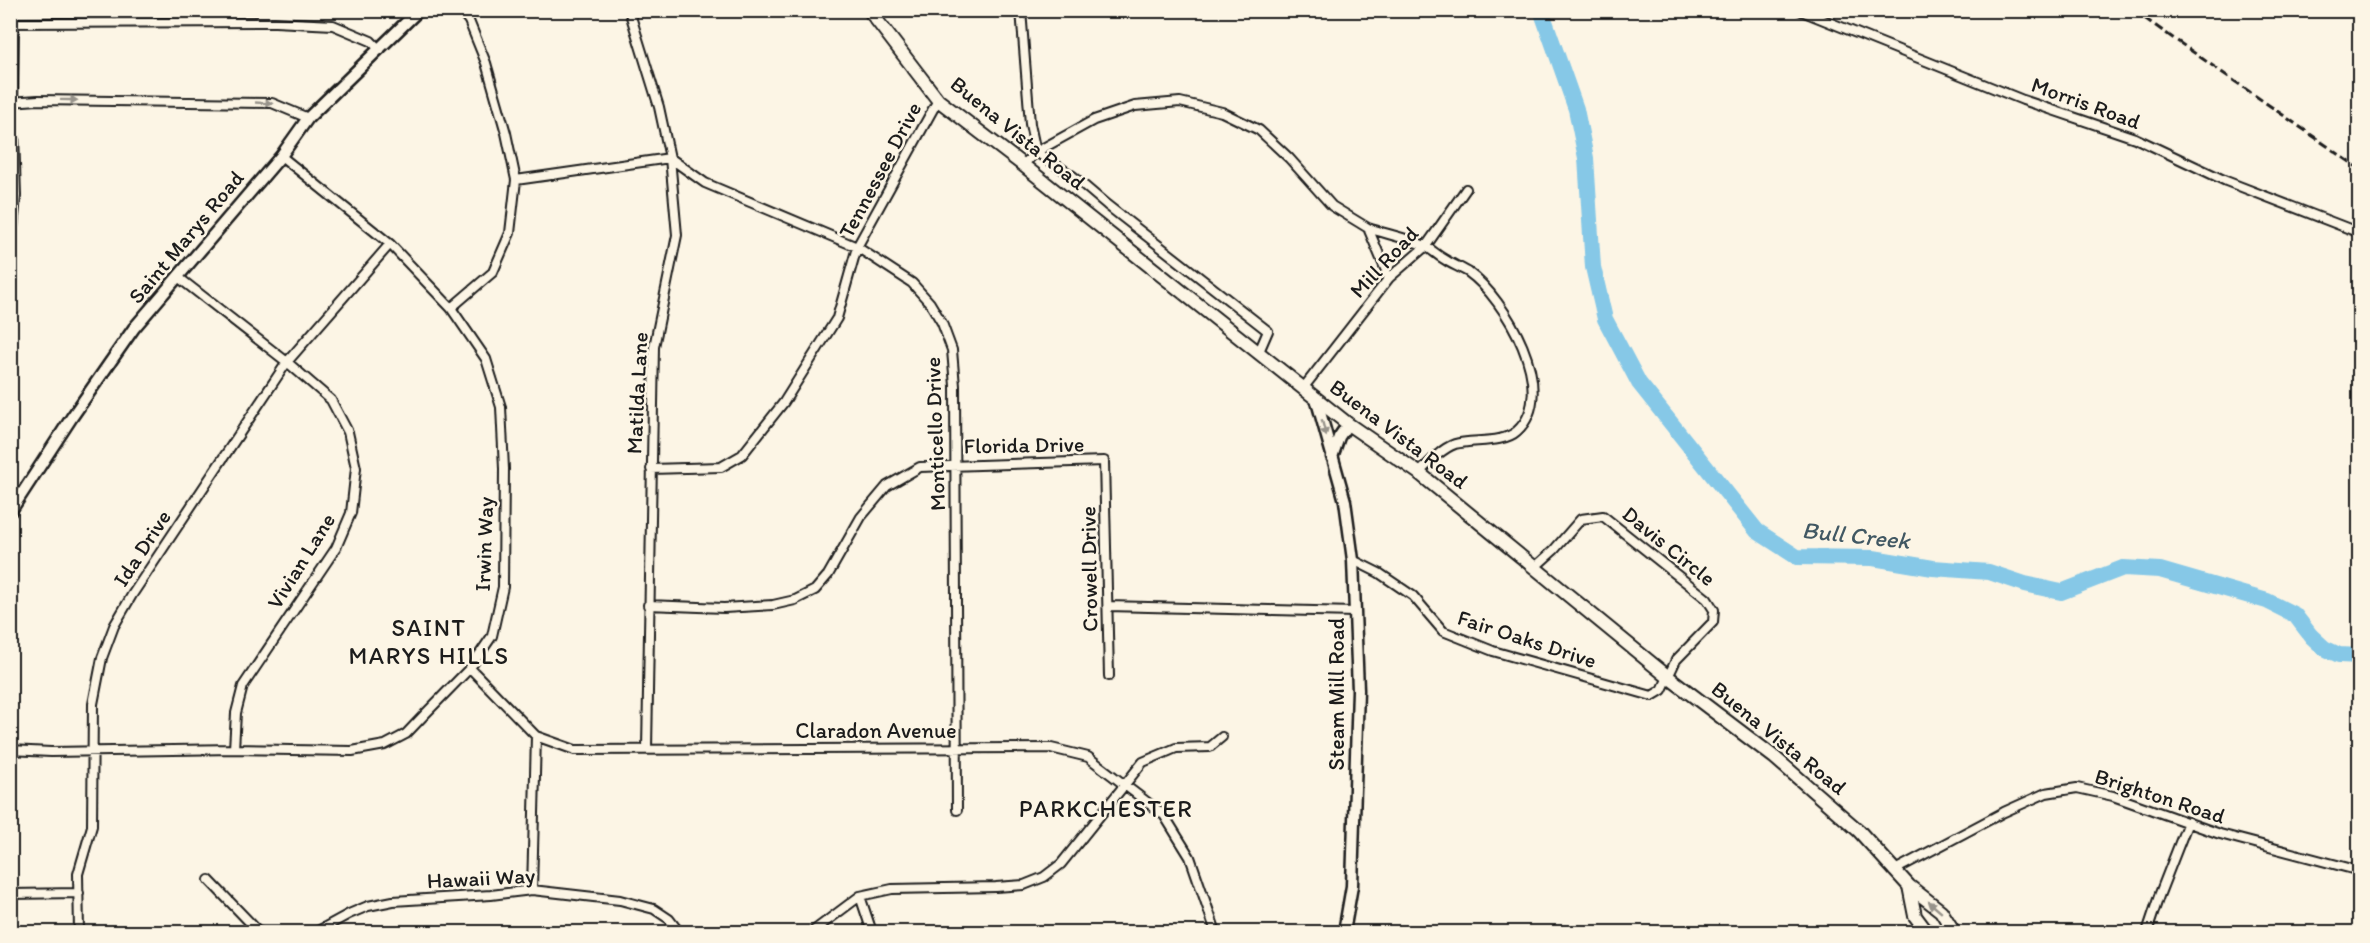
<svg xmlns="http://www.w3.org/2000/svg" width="2370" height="943" viewBox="0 0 2370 943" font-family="Itim,sans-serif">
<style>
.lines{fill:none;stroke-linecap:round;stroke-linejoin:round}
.river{stroke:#86c8e7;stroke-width:16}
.street-casing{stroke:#1c1c1c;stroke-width:12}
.secondary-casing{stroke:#1c1c1c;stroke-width:15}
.primary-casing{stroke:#1c1c1c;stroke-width:16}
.street{stroke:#fcf5e5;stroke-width:8}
.secondary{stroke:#fcf5e5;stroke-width:10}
.primary{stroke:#fcf5e5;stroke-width:12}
.rail{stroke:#1c1c1c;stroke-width:3;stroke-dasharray:9 4.5;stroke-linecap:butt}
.oneway{fill:#97938b}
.labels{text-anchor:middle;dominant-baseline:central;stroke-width:5;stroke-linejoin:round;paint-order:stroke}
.street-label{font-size:22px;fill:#1c1c1c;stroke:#fcf5e5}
.water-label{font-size:24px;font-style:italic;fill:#415863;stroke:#fcf5e5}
.neighbourhood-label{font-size:24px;letter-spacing:1.5px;fill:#1c1c1c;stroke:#fcf5e5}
</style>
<rect width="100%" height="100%" fill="#fcf5e5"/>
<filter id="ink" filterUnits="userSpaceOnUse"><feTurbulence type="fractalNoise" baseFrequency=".0167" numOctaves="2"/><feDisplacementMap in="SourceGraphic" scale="12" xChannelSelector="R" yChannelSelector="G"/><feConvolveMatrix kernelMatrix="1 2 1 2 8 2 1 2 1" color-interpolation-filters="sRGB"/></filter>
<g filter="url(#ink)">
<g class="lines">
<path class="river" d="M1541,10l35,99 10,49 7,109 12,52 34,64 118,148 40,26 76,1 60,10 56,4 36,12 36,8 62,-24 37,2 107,31 28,14 16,21 13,12 15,7 21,1"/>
<g class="street-casing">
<path id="street" d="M629,10l30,97 11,51 7,77 -23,112 -7,402
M1021,10l9,114 6,28
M1799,10l224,90 112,38 91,43 134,52
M10,23l265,-1 58,3 38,16 9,9
M10,102l28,-2 234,3 36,15
M1036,152l37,24 34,29 161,126 -10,23
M1023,165l13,-13 58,-32 41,-14 45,-4 42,10 37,18 30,28 43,48 36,22 21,50
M516,180l154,-22 35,25 152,64 55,36 18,20 12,20 10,27 3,36 2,424
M1368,228c18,6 39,10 57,18 6,3 12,9 19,13 7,5 16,8 24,13 37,26 92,120 49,159 -14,13 -45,8 -62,13 -14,5 -26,19 -36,29
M10,260l6,-64 -3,-95 1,-78
M178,277l109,85 44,38 17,32 8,36 -5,45 -15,35 -93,138 -7,27 -2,36
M451,308l42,-36 17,-39 6,-53 -10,-47 -20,-70 -17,-42 -9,-11
M1304,387l85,-109 37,-32 40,-57
M651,469l70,-2 21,-12 42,-53 53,-84 20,-71 81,-147
M1353,560l26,13 34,23 30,35 50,20 159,45 10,-6 14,-30 37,-38 1,-12 -7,-11 -104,-83 -22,3 -27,31 -19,17
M648,605l76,3 49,-3 22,-5 20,-10 13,-15 33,-58 26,-31 33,-19 184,-6 5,215
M1108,606l247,6
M470,668l66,68 39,14 476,-2 37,9 76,58 26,42 26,75
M10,750l41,2 183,-3 118,2 33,-6 21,-11 21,-22 43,-44 22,-32 11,-49 1,-118 -3,-62 -15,-48 -35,-51 -61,-64 -109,-88
M1893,871l111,-59 42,-19 31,-5 36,8 107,38 140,37
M209,880l50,52
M532,890l4,-154
M10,894l69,-1
M860,896l12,36
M79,932l-1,-58 14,-48 1,-122 9,-46 12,-32 18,-31 155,-233 103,-118
M316,932l33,-18 19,-8 25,-5 98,-6 41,-5 88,10 34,9 15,10 10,13
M812,932l48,-36 32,-7 104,-2 28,-2 20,-8 17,-13 82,-102 33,-14 34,-1 12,-10
M2147,932l12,-36 29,-74"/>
</g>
<g class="secondary-casing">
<path id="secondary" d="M1316,398l29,103 8,59 5,130 -6,196 -8,46
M1332,457l7,-20 9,-13
M10,512l62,-95 62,-89 147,-172 27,-38 111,-108"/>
</g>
<g class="primary-casing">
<path id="primary" d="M869,10l69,90 85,65 325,259 71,49 248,203 107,81 85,74 50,55 32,25 13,21
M1909,886l6,30 12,16"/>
</g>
<use href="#street" class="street"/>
<use href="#secondary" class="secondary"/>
<use href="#primary" class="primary"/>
<path class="rail" d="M2133,10l227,159"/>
</g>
<defs><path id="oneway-solid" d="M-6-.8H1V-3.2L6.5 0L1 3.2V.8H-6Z" transform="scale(1.5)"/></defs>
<g class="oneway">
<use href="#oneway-solid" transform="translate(69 100) rotate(1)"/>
<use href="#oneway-solid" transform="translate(264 103) rotate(3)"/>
<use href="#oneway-solid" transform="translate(1324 428) rotate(75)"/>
<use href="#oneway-solid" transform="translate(1935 907) rotate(-139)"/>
</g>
</g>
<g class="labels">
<g class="street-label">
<text transform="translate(2086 103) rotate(20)">Morris Road</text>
<text transform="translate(1018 133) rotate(39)">Buena Vista Road</text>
<text transform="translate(880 170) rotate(-62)">Tennessee Drive</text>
<text transform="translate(186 237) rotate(-50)">Saint Marys Road</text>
<text transform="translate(1384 262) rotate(-47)">Mill Road</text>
<text transform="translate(637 393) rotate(-87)">Matilda Lane</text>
<text transform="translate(935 434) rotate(-92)">Monticello Drive</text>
<text transform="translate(1399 434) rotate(37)">Buena Vista Road</text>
<text transform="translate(1024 445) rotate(-1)">Florida Drive</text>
<text transform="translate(484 544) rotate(-88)">Irwin Way</text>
<text transform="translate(1669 546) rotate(39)">Davis Circle</text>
<text transform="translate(142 548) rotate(-57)">Ida Drive</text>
<text transform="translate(301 561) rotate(-58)">Vivian Lane</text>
<text transform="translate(1089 569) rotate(-91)">Crowell Drive</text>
<text transform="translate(1527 639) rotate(18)">Fair Oaks Drive</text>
<text transform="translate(1336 694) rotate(-90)">Steam Mill Road</text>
<text x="876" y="730">Claradon Avenue</text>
<text transform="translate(1779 738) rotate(39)">Buena Vista Road</text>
<text transform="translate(2160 796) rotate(18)">Brighton Road</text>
<text transform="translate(481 878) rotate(-3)">Hawaii Way</text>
</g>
<g class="water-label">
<text transform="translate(1856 535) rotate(6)">Bull Creek</text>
</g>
<g class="neighbourhood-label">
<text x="429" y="627">SAINT<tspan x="429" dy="28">MARYS HILLS</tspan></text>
<text x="1106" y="808">PARKCHESTER</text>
</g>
</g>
<rect width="2370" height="943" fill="none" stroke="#fcf5e5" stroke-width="36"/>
<rect x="18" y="18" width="2334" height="907" fill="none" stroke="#1c1c1c" stroke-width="2" filter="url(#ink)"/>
</svg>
